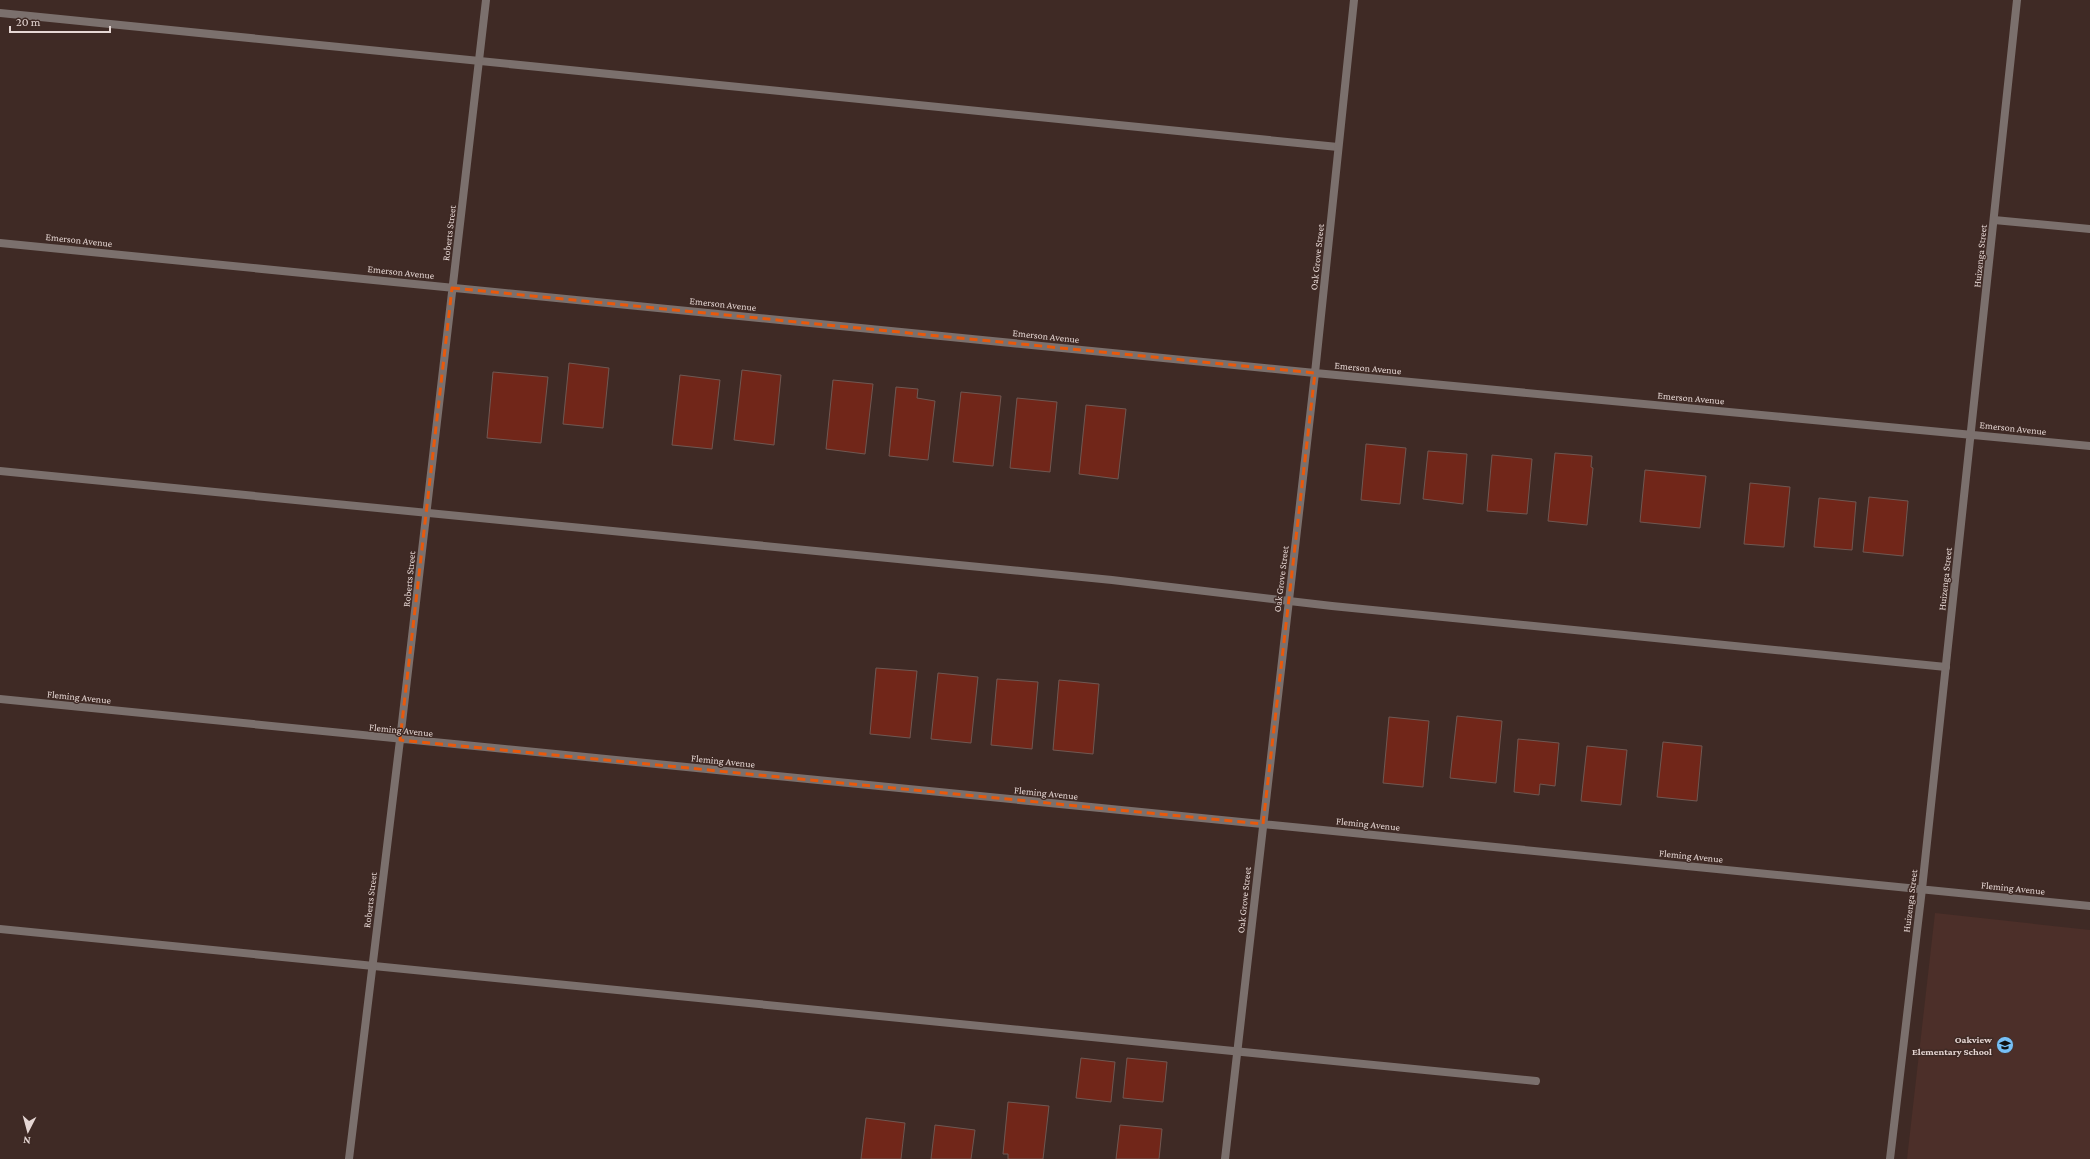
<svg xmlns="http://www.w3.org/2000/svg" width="2090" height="1159" viewBox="0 0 2090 1159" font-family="'Crimson Pro',serif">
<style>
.built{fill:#4c2f29}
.building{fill:#712619;stroke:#705852}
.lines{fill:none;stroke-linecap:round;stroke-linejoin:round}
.service{stroke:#7b706d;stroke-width:8}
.minor{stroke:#7b706d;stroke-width:8}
.marked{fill:none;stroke:#e8590c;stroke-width:3;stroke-dasharray:8 5;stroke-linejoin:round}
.labels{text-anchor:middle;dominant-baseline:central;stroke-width:3;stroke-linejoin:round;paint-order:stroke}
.street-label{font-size:10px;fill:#e6d7d4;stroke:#3f2a25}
.poi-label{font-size:10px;font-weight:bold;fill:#e6d7d4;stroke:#3f2a25;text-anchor:end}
</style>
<rect width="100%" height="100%" fill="#3f2a25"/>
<path class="built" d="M1935,913l155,17v229h-183z"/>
<path class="building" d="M569,363l40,5 -6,60 -40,-4z
M742,370l39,5 -7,70 -40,-5z
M493,372l55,5 -7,66 -54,-5z
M680,375l40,5 -8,69 -40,-4z
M833,380l40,4 -8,70 -39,-5z
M896,387l22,2 -1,9 18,3 -7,59 -39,-4z
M961,392l40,4 -8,70 -40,-4z
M1017,398l40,4 -7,70 -40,-4z
M1086,405l40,4 -8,70 -39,-5z
M1366,444l40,4 -6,56 -39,-4z
M1428,451l39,3 -4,50 -40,-5z
M1555,453l37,3 -1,11 2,1 -6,57 -39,-4z
M1492,455l40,4 -5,55 -40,-3z
M1645,470l61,6 -6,52 -60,-6z
M1750,483l40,4 -6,60 -40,-3z
M1869,497l39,4 -5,55 -40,-4z
M1819,498l37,4 -4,48 -38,-3z
M876,668l41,3 -7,67 -40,-4z
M938,673l40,4 -7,66 -40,-4z
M997,679l41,3 -6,67 -41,-4z
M1059,680l40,4 -6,70 -40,-4z
M1457,716l45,5 -6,62 -46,-5z
M1389,717l40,4 -6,66 -40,-4z
M1518,739l41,4 -4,43 -15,-2 -1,11 -25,-3z
M1663,742l39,4 -5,55 -40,-4z
M1587,746l40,4 -6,55 -40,-4z
M1081,1058l34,4 -4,40 -35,-4z
M1127,1058l40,4 -4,40 -40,-4z
M1008,1102l41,4 -6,53h-35v-5h-5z
M866,1118l39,5 -4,36h-40z
M935,1125l40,5 -4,29h-40z
M1120,1125l42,4 -3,30h-43z"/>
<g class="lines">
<path class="service" d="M0,13l1338,134
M1994,220l96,9
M0,471l1112,109 220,26 614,61
M0,929l1536,152"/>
<path class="minor" d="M0,243l1315,130 775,73
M0,699l2090,207
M349,1159l51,-419 86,-740
M1225,1159l90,-786 39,-373
M1890,1159l32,-270 95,-889"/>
</g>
<path class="marked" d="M452,288l863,85 -52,451 -863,-84z"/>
<defs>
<g id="school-disc" transform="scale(0.9)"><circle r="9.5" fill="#76c0f7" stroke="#3f2a25"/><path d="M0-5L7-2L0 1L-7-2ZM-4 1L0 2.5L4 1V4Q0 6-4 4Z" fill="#111"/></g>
</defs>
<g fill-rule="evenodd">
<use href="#school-disc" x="2005" y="1045"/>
</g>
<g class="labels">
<g class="street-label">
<text transform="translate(449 233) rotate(-83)">Roberts Street</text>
<text transform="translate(79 240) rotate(6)">Emerson Avenue</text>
<text transform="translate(1980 256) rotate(-84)">Huizenga Street</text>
<text transform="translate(1317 257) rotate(-84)">Oak Grove Street</text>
<text transform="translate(401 272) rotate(6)">Emerson Avenue</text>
<text transform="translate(723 304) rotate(6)">Emerson Avenue</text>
<text transform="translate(1046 336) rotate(6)">Emerson Avenue</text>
<text transform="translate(1368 368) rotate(5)">Emerson Avenue</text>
<text transform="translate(1691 398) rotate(5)">Emerson Avenue</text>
<text transform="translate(2013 428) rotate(6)">Emerson Avenue</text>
<text transform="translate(409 579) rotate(-84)">Roberts Street</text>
<text transform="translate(1281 579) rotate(-83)">Oak Grove Street</text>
<text transform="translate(1945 579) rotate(-84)">Huizenga Street</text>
<text transform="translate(79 697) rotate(6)">Fleming Avenue</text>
<text transform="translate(401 730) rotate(6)">Fleming Avenue</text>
<text transform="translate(723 761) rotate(6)">Fleming Avenue</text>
<text transform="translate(1046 793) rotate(6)">Fleming Avenue</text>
<text transform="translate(1368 824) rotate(6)">Fleming Avenue</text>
<text transform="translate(1691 856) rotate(6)">Fleming Avenue</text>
<text transform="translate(2013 888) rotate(6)">Fleming Avenue</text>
<text transform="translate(370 900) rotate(-83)">Roberts Street</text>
<text transform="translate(1244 900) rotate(-84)">Oak Grove Street</text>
<text transform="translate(1910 901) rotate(-83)">Huizenga Street</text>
</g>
<g class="poi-label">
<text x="1992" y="1039">Oakview<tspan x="1992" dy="12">Elementary School</tspan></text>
</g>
</g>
<g transform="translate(28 1131) rotate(186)" stroke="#3f2a25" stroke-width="3" paint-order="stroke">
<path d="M0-3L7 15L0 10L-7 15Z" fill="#e6d7d4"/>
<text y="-6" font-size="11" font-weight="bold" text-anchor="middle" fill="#e6d7d4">N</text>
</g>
<path d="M10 26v6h100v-6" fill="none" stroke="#e6d7d4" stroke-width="2"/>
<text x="16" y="26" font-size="12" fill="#e6d7d4" stroke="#3f2a25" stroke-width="3" paint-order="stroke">20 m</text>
</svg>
